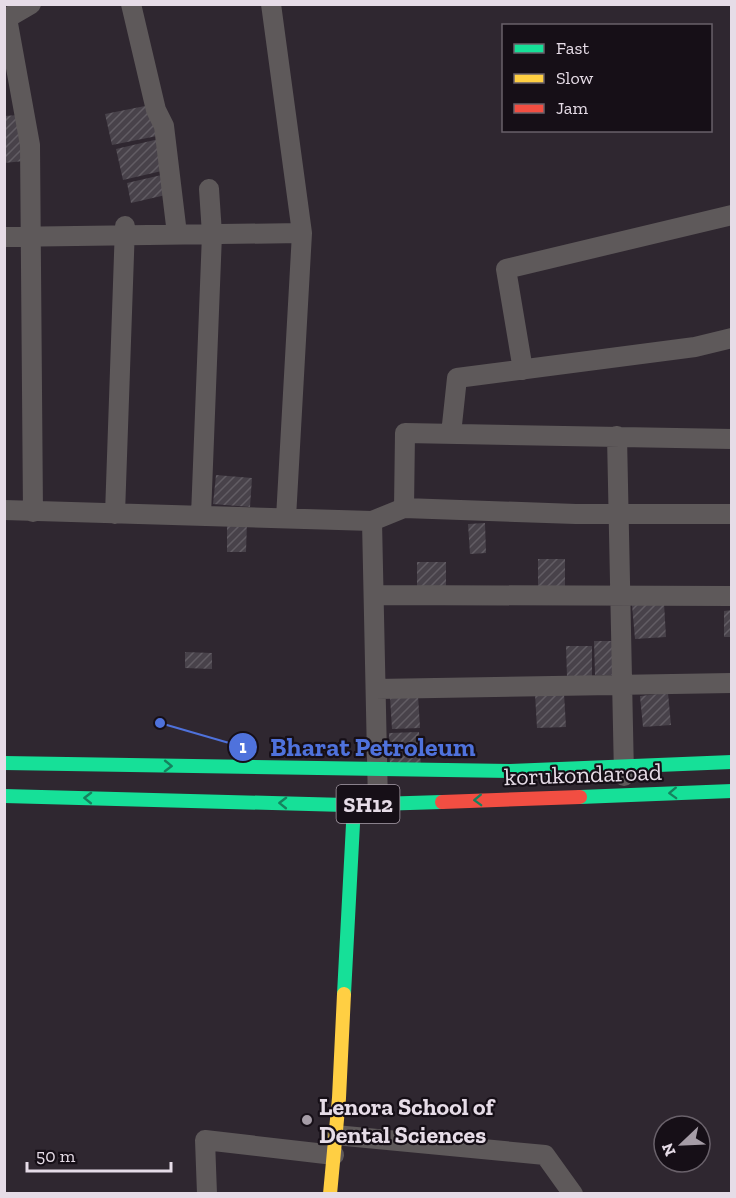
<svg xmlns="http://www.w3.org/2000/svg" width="736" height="1198" viewBox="0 0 736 1198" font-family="'Zilla Slab',serif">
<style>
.building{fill:url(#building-hatch)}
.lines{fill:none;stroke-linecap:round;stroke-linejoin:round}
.street{stroke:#5e595a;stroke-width:20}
.fast{stroke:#16e098;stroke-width:14}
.slow{stroke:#ffcf43;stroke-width:14}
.jam{stroke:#f24e42;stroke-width:14}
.oneway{stroke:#16825e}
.poi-dot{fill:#a69da7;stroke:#160f17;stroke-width:2}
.labels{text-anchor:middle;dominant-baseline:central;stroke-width:4.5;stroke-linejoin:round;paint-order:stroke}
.shield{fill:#160f17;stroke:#a89ea9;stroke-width:1.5}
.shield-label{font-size:22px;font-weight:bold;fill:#e6dce7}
.street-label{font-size:24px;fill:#e6dce7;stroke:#160f17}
.poi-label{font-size:24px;font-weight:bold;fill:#e6dce7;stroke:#160f17;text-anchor:start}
.leader{fill:none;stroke:#4f72dc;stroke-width:2}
.callout-dot{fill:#4f72dc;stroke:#160f17;stroke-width:2}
.mark-label{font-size:18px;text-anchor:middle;font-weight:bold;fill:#fff}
.callout-label{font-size:26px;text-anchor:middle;font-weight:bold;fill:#4f72dc;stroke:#160f17;stroke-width:4.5;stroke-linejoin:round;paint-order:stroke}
</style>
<defs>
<pattern id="building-hatch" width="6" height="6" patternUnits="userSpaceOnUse" patternTransform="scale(1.5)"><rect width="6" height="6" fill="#48424a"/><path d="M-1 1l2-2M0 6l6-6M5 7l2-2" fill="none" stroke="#625d64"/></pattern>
</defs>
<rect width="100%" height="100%" fill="#2f2730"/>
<path class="building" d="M150,105l7,31 -45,9 -7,-31z
M19,115l5,46 -20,2v-47z
M159,139l7,31 -43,10 -7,-31z
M166,174l4,20 -39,9 -4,-20z
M216,475l36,3 -2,29 -37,-3z
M227,522h20l-1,30h-19z
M485,523l1,30 -16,1 -2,-30z
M538,559h27v29l-27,1z
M417,562h29v29h-29z
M664,603l2,34 -31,2 -3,-34z
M732,610v27h-8v-26z
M594,641h25v34h-24z
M566,646h26v31h-25z
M185,652l27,1v16l-27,-1z
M564,693l2,34 -29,1 -2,-34z
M668,693l3,32 -28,2 -3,-31z
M418,695l2,33 -28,1 -2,-32z
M419,732l2,36 -31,1 -1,-36z"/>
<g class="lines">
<path class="street" d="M31,4l-24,14 23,127 3,367
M131,4l25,106 8,16 13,108
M271,4l31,229 -16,285
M4,237l298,-4
M523,370l-17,-101 226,-54
M451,434l6,-56 238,-31 37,-9
M617,436l7,340
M404,508l172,6h156
M4,510l368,11
M115,514l10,-288
M201,516l11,-282 -3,-45
M374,595l358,1
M376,689l356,-6
M378,804l-6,-283 32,-13 1,-75 327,6
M335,1135l210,20 28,39
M207,1194l-2,-54 129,15"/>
<path class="fast" d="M4,763l506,8 222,-9
M4,796l341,9 97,-3
M580,797l152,-6
M344,994l10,-189"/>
<path class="slow" d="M330,1194l9,-96 5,-104"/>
<path class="jam" d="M442,802l138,-5"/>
</g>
<defs><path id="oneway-chevron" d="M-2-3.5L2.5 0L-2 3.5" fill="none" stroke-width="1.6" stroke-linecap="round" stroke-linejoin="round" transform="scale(1.5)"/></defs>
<g class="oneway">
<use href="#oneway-chevron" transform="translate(168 766) rotate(1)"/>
<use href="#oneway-chevron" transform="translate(673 793) rotate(178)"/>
<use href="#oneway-chevron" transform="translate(88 798) rotate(-179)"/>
<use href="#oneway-chevron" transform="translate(478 800) rotate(178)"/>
<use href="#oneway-chevron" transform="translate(283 803) rotate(-179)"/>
</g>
<circle class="poi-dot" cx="307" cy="1120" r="6"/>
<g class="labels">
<rect class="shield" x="336.5" y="785" width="63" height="38" rx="4.5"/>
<g class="shield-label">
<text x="368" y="804">SH12</text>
</g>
<g class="street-label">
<text transform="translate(583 774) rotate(-2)">korukondaroad</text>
</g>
<g class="poi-label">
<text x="319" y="1106">Lenora School of<tspan x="319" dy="28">Dental Sciences</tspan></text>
</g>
</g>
<path class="leader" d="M160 723L243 747"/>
<g class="callout-dot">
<circle cx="160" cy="723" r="6"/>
<circle cx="243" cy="747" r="15"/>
</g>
<g class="mark-label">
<text x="243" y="753">1</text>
</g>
<g class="callout-label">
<text x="373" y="756">Bharat Petroleum</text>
</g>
<rect width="736" height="1198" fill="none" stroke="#e6dce7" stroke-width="12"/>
<rect x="502" y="24" width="210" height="108" fill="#160f17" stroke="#69616a" stroke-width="1.5"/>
<rect x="514" y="44" width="30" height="9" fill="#16e098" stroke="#69616a" stroke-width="1.5"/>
<text x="556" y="54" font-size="18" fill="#e6dce7">Fast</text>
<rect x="514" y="74" width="30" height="9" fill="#ffcf43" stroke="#69616a" stroke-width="1.5"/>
<text x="556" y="84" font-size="18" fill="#e6dce7">Slow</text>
<rect x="514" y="104" width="30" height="9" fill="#f24e42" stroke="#69616a" stroke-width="1.5"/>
<text x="556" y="114" font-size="18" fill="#e6dce7">Jam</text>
<g transform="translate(682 1144) rotate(247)"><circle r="28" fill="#160f17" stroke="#69616a" stroke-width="1.5"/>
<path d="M0-4.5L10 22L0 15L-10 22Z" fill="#a69da7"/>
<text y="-9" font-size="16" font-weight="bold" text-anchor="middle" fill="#e6dce7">N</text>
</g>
<path d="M27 1162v9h144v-9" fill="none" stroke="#e6dce7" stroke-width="3"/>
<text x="36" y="1162" font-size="18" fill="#e6dce7" stroke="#160f17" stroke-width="4.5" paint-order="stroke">50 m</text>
</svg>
